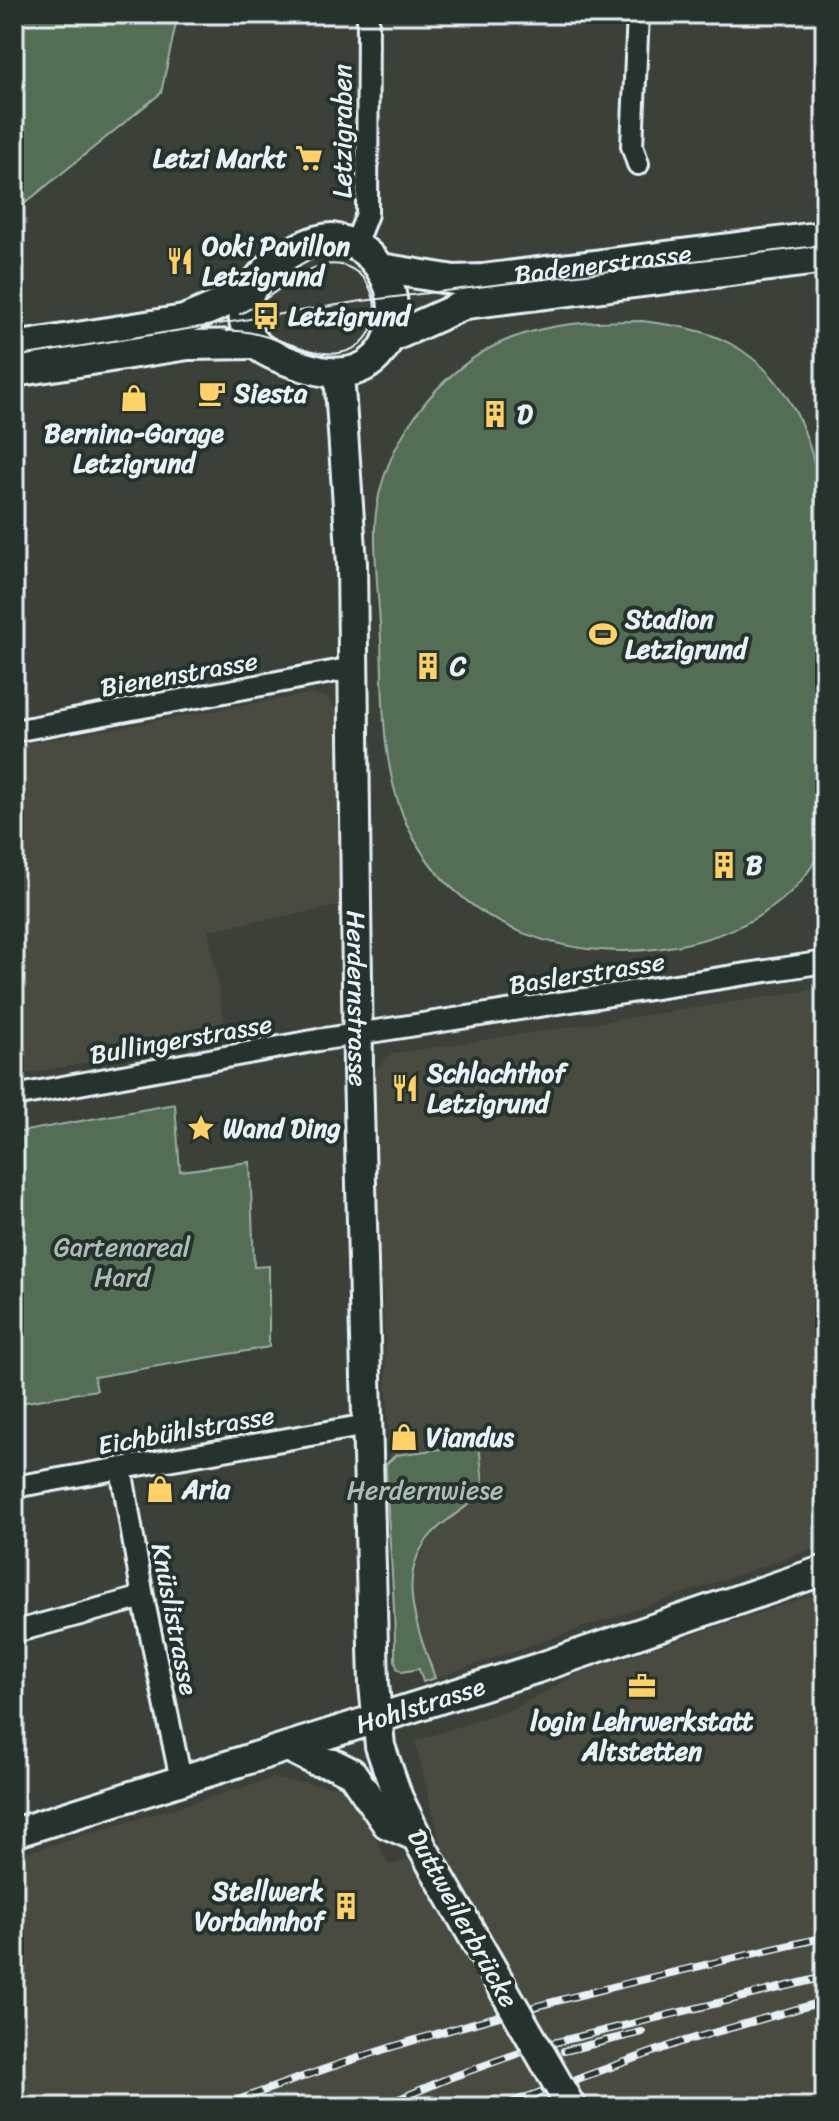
<svg xmlns="http://www.w3.org/2000/svg" width="839" height="2121" viewBox="0 0 839 2121" font-family="Sriracha,sans-serif">
<style>
.built{fill:#4a4b41}
.green{fill:#526e55;stroke:#9db0a6;stroke-width:2}
.lines{fill:none;stroke-linecap:round;stroke-linejoin:round}
.street-casing{stroke:#e8f1f8;stroke-width:26}
.secondary-casing{stroke:#e8f1f8;stroke-width:34}
.street{stroke:#26332d;stroke-width:20}
.secondary{stroke:#26332d;stroke-width:28}
.tram{stroke:#e8f1f8;stroke-width:2}
.rail-casing{stroke:#e8f1f8;stroke-width:8}
.rail{stroke:#26332d;stroke-width:5;stroke-dasharray:15;stroke-linecap:butt}
.secondary-bridge-casing{stroke:#e8f1f8;stroke-width:34;stroke-linecap:butt}
.secondary-bridge{stroke:#26332d;stroke-width:28}
.labels{text-anchor:middle;dominant-baseline:central;stroke-width:8;stroke-linejoin:round;paint-order:stroke}
.street-label{font-size:26px;fill:#e8f1f8;stroke:#26332d}
.poi-label{font-size:26px;font-weight:bold;fill:#e8f1f8;stroke:#26332d;text-anchor:start}
.park-label{font-size:26px;fill:#acbdb7;stroke:#26332d}
</style>
<rect width="100%" height="100%" fill="#3b4139"/>
<filter id="ink" filterUnits="userSpaceOnUse"><feTurbulence type="fractalNoise" baseFrequency=".0125" numOctaves="2"/><feDisplacementMap in="SourceGraphic" scale="16" xChannelSelector="R" yChannelSelector="G"/><feConvolveMatrix kernelMatrix="1 2 1 2 8 2 1 2 1" color-interpolation-filters="sRGB"/></filter>
<g filter="url(#ink)">
<path class="built" d="M309,694l15,2 8,6 5,10 3,194 -132,24 19,107 -213,39v-330z
M825,988v557l-390,133 -25,-83 3,-24 18,-36 52,-42 2,-4 -6,-45 -83,11 -6,3 -18,-385 19,-19z
M825,1591v516h-811v-251l258,-77 78,9 39,77 53,-16 -27,-108 100,-33 64,-35z"/>
<path class="green" d="M14,14h164l-17,79 -137,111 -10,1z
M643,321c30,4 61,8 88,23 69,37 89,118 94,189v305c-19,58 -75,90 -131,104 -113,28 -242,-9 -290,-124 -23,-56 -21,-120 -23,-179 -2,-38 -7,-77 -6,-115 4,-77 64,-159 137,-186 42,-16 86,-17 131,-17z
M175,1104l5,67 70,-9 4,105 15,-1v81l-175,30 3,13 -83,14v-271z
M479,1444l5,49c-15,12 -31,22 -45,34 -49,43 -21,101 -4,151l-12,4 -4,-13 -17,3 -5,-4 -2,-8c1,-66 -8,-130 -9,-196l10,-9z"/>
<g class="lines">
<g class="street-casing">
<path id="street" d="M638,164l-6,-18 6,-132
M355,245l12,-31 1,-200
M14,731l339,-63
M14,1096l304,-56 507,-78
M121,1468l22,129 38,183
M14,1487l353,-62
M14,1632l129,-35"/>
</g>
<g class="secondary-casing">
<g id="secondary">
<path d="M332,238c82,13 82,143 -3,134 -16,-1 -62,-16 -73,-28 -29,-29 -1,-69 26,-86 16,-10 31,-19 50,-20z"/>
<path id="s1" d="M381,268l73,12 29,-1 342,-43"/>
<path d="M388,339l78,-35 359,-45"/>
<path d="M14,347l170,-27 64,-27"/>
<path d="M14,372l174,-27 68,-1"/>
<path id="s2" d="M339,373l13,191 6,505 16,615 6,62 18,52 24,49"/>
<path d="M288,1747l28,14 18,3 18,9 35,51 30,13"/>
<path id="s3" d="M14,1833l527,-166 284,-97"/>
</g>
</g>
<use href="#street" class="street"/>
<use href="#secondary" class="secondary"/>
<path class="tram" d="M226,331c40,-3 82,27 113,22 57,-9 42,-98 -15,-88 -25,4 -57,37 -84,49
M14,357l348,-56 463,-56"/>
<g class="rail-casing">
<path id="rail" d="M564,2051l78,-19
M219,2107c74,-27 148,-54 224,-75 126,-37 254,-65 382,-95
M380,2107l69,-29 87,-31 289,-70
M499,2107l182,-65 144,-41"/>
</g>
<use href="#rail" class="rail"/>
<g class="secondary-bridge-casing">
<path id="secondary-bridge" d="M422,1847l149,260"/>
</g>
<use href="#secondary-bridge" class="secondary-bridge"/>
</g>
</g>
<defs>
<g id="supermarket-bare" transform="scale(2.16)"><path d="M-6-5.5h2.5l.6 2H6L4.5 2H-2.5L-4.4-4H-6ZM-1.5 3.2a1.3 1.3 0 1 0 .1 0ZM3 3.2a1.3 1.3 0 1 0 .1 0Z" fill="#ffd166" stroke="#26332d" stroke-width="2.5" paint-order="stroke"/></g>
<g id="restaurant-bare" transform="scale(2.16)"><path d="M-5-6h1v4h1v-4h1v4h1v-4h1v5L-1.5 .5V6h-2V.5L-5-1ZM5-6V6H3V1.5H1.5Q1.5-4 5-6Z" fill="#ffd166" stroke="#26332d" stroke-width="2.5" paint-order="stroke"/></g>
<g id="bus-bare" transform="scale(2.16)"><path d="M-5-6H5V4H4V6H2V4H-2V6H-4V4H-5ZM-3.5-4V0h7V-4ZM-3.5 1.2v1.5H-2V1.2ZM2 1.2v1.5H3.5V1.2Z" fill="#ffd166" stroke="#26332d" stroke-width="2.5" paint-order="stroke"/></g>
<g id="cafe-bare" transform="scale(2.16)"><path d="M-5.5-4.5H6V0H3Q3 3.5 0 3.5H-2.5Q-5.5 3.5-5.5 0ZM3-3.2v2h1.7v-2ZM-6 4.5H4V6H-6Z" fill="#ffd166" stroke="#26332d" stroke-width="2.5" paint-order="stroke"/></g>
<g id="shop-bare" transform="scale(2.16)"><path d="M-5-2.5h2.3a2.7 3.5 0 0 1 5.4 0H5L5.5 6h-11ZM-1.5-2.5h3a1.5 2.3 0 0 0-3 0Z" fill="#ffd166" stroke="#26332d" stroke-width="2.5" paint-order="stroke"/></g>
<g id="building-bare" transform="scale(2.16)"><path d="M-4-6H4V6H1V3H-1V6H-4ZM-2.5-4.3h1.7v1.8h-1.7ZM.8-4.3h1.7v1.8H.8ZM-2.5-1h1.7V.8h-1.7ZM.8-1h1.7V.8H.8Z" fill="#ffd166" stroke="#26332d" stroke-width="2.5" paint-order="stroke"/></g>
<g id="stadium-bare" transform="scale(2.16)"><path d="M0-5a6.5 5 0 1 0 0 10a6.5 5 0 1 0 0-10ZM-3.5-1.8h7v3.6h-7Z" fill="#ffd166" stroke="#26332d" stroke-width="2.5" paint-order="stroke"/></g>
<g id="sight-bare" transform="scale(2.16)"><path d="M0-6L1.8-2.2L6-1.7L2.9 1.2L3.7 5.4L0 3.3L-3.7 5.4L-2.9 1.2L-6-1.7L-1.8-2.2Z" fill="#ffd166" stroke="#26332d" stroke-width="2.5" paint-order="stroke"/></g>
<g id="office-bare" transform="scale(2.16)"><path d="M-6-3h4V-5.5h4V-3h4V5H-6ZM-1-4.5V-3h2v-1.5ZM-6 0V1H6V0Z" fill="#ffd166" stroke="#26332d" stroke-width="2.5" paint-order="stroke"/></g>
</defs>
<g fill-rule="evenodd">
<use href="#supermarket-bare" x="309" y="158"/>
<use href="#restaurant-bare" x="180" y="261"/>
<use href="#bus-bare" x="266" y="316"/>
<use href="#cafe-bare" x="212" y="393"/>
<use href="#shop-bare" x="134" y="398"/>
<use href="#building-bare" x="495" y="414"/>
<use href="#stadium-bare" x="603" y="634"/>
<use href="#building-bare" x="428" y="666"/>
<use href="#building-bare" x="724" y="865"/>
<use href="#restaurant-bare" x="405" y="1088"/>
<use href="#sight-bare" x="201" y="1128"/>
<use href="#shop-bare" x="404" y="1437"/>
<use href="#shop-bare" x="160" y="1489"/>
<use href="#office-bare" x="642" y="1686"/>
<use href="#building-bare" x="346" y="1906"/>
</g>
<g class="labels">
<g class="street-label">
<text transform="translate(342 131) rotate(-90)">Letzigraben</text>
<text stroke="none"><textPath href="#s1" startOffset="224">Badenerstrasse</textPath></text>
<text transform="translate(179 674) rotate(-10)">Bienenstrasse</text>
<text transform="translate(587 973) rotate(-9)">Baslerstrasse</text>
<text stroke="none"><textPath href="#s2" startOffset="626">Herdernstrasse</textPath></text>
<text transform="translate(181 1039) rotate(-10)">Bullingerstrasse</text>
<text transform="translate(186 1430) rotate(-10)">Eichbühlstrasse</text>
<text transform="translate(175 1619) rotate(79)">Knüslistrasse</text>
<text stroke="none"><textPath href="#s3" startOffset="426">Hohlstrasse</textPath></text>
<text transform="translate(463 1918) rotate(61)">Duttweilerbrücke</text>
</g>
<g class="poi-label">
<text x="287" y="158" text-anchor="end">Letzi Markt</text>
<text x="202" y="246">Ooki Pavillon<tspan x="202" dy="30">Letzigrund</tspan></text>
<text x="288" y="316">Letzigrund</text>
<text x="234" y="393">Siesta</text>
<text x="517" y="414">D</text>
<text x="134" y="433" text-anchor="middle">Bernina-Garage<tspan x="134" dy="30">Letzigrund</tspan></text>
<text x="625" y="619">Stadion<tspan x="625" dy="30">Letzigrund</tspan></text>
<text x="450" y="666">C</text>
<text x="746" y="865">B</text>
<text x="427" y="1073">Schlachthof<tspan x="427" dy="30">Letzigrund</tspan></text>
<text x="223" y="1128">Wand Ding</text>
<text x="426" y="1437">Viandus</text>
<text x="182" y="1489">Aria</text>
<text x="642" y="1721" text-anchor="middle">login Lehrwerkstatt<tspan x="642" dy="30">Altstetten</tspan></text>
<text x="324" y="1891" text-anchor="end">Stellwerk<tspan x="324" dy="30">Vorbahnhof</tspan></text>
</g>
<g class="park-label">
<text x="122" y="1247">Gartenareal<tspan x="122" dy="30">Hard</tspan></text>
<text x="425" y="1490">Herdernwiese</text>
</g>
</g>
<rect width="839" height="2121" fill="none" stroke="#26332d" stroke-width="48"/>
<rect x="24" y="24" width="791" height="2073" fill="none" stroke="#e8f1f8" stroke-width="3" filter="url(#ink)"/>
</svg>
